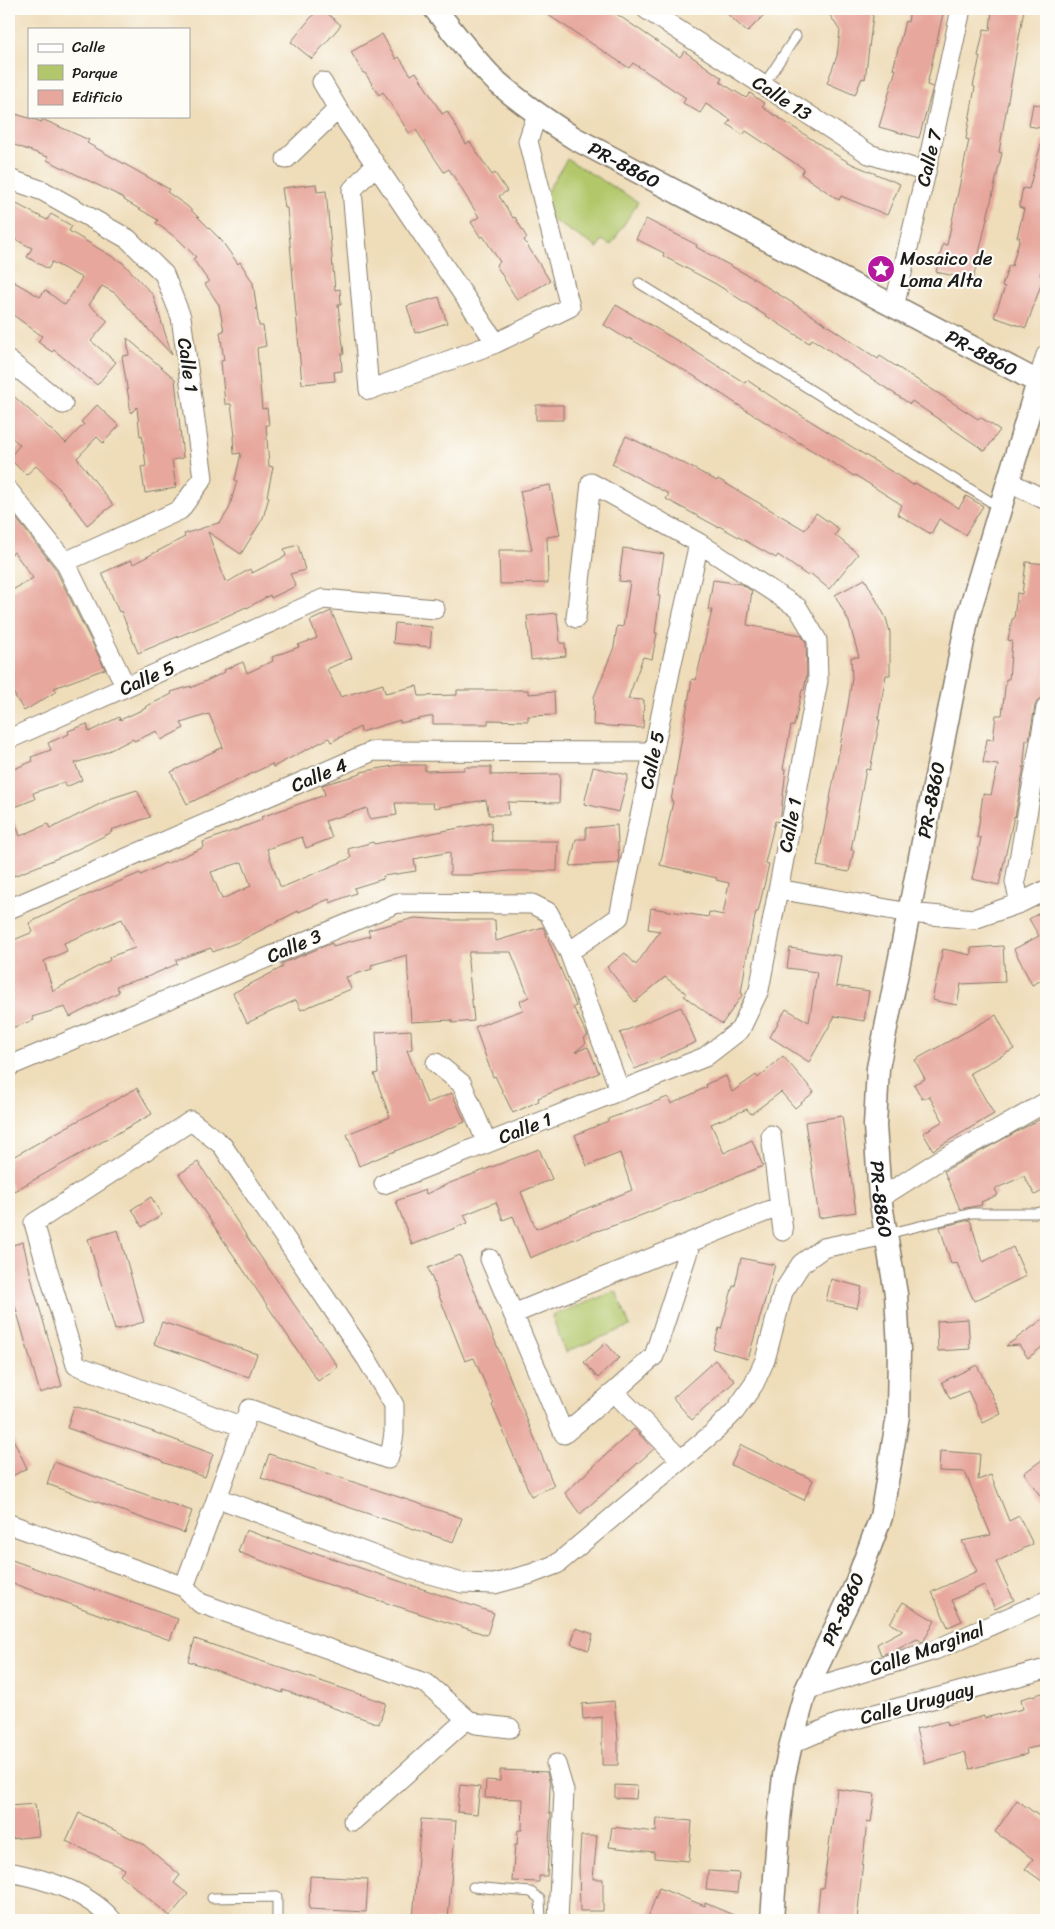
<svg xmlns="http://www.w3.org/2000/svg" width="1055" height="1929" viewBox="0 0 1055 1929" font-family="Sriracha,sans-serif">
<style>
.green{fill:#b2c76b;stroke:#677244}
.building{fill:#e7a79d;fill-rule:evenodd}
.lines{fill:none;stroke-linecap:round;stroke-linejoin:round}
.service-casing{stroke:#867c6b;stroke-width:11}
.minor-casing{stroke:#867c6b;stroke-width:21}
.tertiary-casing{stroke:#867c6b;stroke-width:25}
.service{stroke:#fff;stroke-width:9}
.minor{stroke:#fff;stroke-width:19}
.tertiary{stroke:#fff;stroke-width:22}
.labels{text-anchor:middle;dominant-baseline:central;stroke-width:4.5;stroke-linejoin:round;paint-order:stroke}
.street-label{font-size:19px;fill:#1c1c1c;stroke:#fdfcf7}
.poi-label{font-size:19px;fill:#1c1c1c;stroke:#fdfcf7;text-anchor:start}
</style>
<rect width="100%" height="100%" fill="#fdfcf7"/>
<filter id="ink" filterUnits="userSpaceOnUse"><feTurbulence type="fractalNoise" baseFrequency=".02" numOctaves="2"/><feDisplacementMap in="SourceGraphic" scale="10" xChannelSelector="R" yChannelSelector="G"/><feConvolveMatrix kernelMatrix="1 2 1 2 8 2 1 2 1" color-interpolation-filters="sRGB"/></filter>
<filter id="wash" filterUnits="userSpaceOnUse"><feTurbulence type="fractalNoise" baseFrequency=".0096" numOctaves="4" result="noise"/><feDisplacementMap in="SourceGraphic" scale="20" xChannelSelector="R" yChannelSelector="G"/><feGaussianBlur stdDeviation="1.12" result="paint"/><feColorMatrix in="noise" values="0 0 0 0 0 0 0 0 0 0 0 0 0 0 0 0 0 1.4 0 .05"/><feComposite in="paint" operator="in"/></filter>
<g filter="url(#wash)">
<rect width="100%" height="100%" fill="#efddba"/>
<path class="green" d="M567,159l71,43 -27,43 -9,-5 -4,8 -52,-32 -5,-15z
M616,1291l14,35 -65,26 -13,-36z"/>
<g id="blocks">
<path class="building" d="M318,9h4l19,16 -29,34 -21,-17z
M539,9h70l71,48 4,-6 38,27 -2,4 26,16 4,-5 15,11 -3,3 76,49 14,8 48,20 -13,31 -46,-19 -2,4 -38,-26 3,-5 -58,-38 -3,4 -16,-11 4,-4 -25,-16 -6,9 -17,-10 3,-5 -53,-35 -4,5z
M722,9h48l-23,23z
M826,9h41l6,7 -8,63 -3,-1 -7,17 -28,-12 10,-27 3,-25z
M910,9h34l-17,76 6,2 -14,51 -40,-11 17,-58h-3l12,-48 3,1z
M992,9h32l-25,143 3,1 -29,127 -37,-8 7,-28 4,1 22,-105 -3,-1 9,-52 -2,-1 7,-29 -2,-1 6,-27 6,1z
M382,34l14,25 3,-2 12,18 5,-3 26,42 5,-3 19,33 4,-2 22,33 3,-2 12,18 -8,5 14,22 2,-1 12,21 -3,2 26,41 -33,19 -21,-35 4,-3 -17,-26 -2,2 -10,-16 8,-5 -30,-48 -5,3 -28,-42 -7,3 -26,-41 -4,3 -14,-22h-2l-12,-21z
M1033,104l13,2v23l-17,-3z
M9,112l33,10v-3l47,21 -2,3 82,46 -2,3 20,14 34,34 17,24 2,-2 13,21 6,43h4l3,20 -9,2 5,61 5,-1 2,17h-3l3,41 4,1 -6,29 2,1 -6,21 -22,36 -33,-22 17,49 1,-1 2,2 22,-13 2,4 34,-17 -2,-7 14,-4 7,25 -15,4 6,12 -25,12 -1,-3 -23,13 -1,-1 -28,13 -80,33 -17,-42 -2,1 -17,-39 29,-13 2,4 52,-27 -1,-3 37,-12 8,-13 8,-28 -2,-1 6,-27 -7,1 -1,-18h2l-4,-32h-6l-4,-43 3,-1 -4,-28 4,-1 -5,-26 -14,-21 4,-2 -16,-23 3,-2 -17,-17 -23,-17 2,-3 -34,-20v-2l-77,-38 1,-3 -39,-14z
M1042,140h4v112l-6,23 4,1 -18,52 -32,-11 11,-30 -3,-1 7,-21 3,1 8,-29h-3l7,-28 -5,-2 4,-19 6,1z
M316,184l1,8 9,-1 9,99 5,-1 1,16h-3l6,49h-3l1,17 -8,1 1,9 -33,3 -15,-176h-2l-3,-20z
M9,200l38,20 4,-6 21,12 -3,5 54,32 30,32 19,60 -57,-62 -13,-7 -13,19 19,16 -17,20 25,21 -19,23 -43,-35 -2,2 -14,-10 4,-6 -33,-24v-33l31,18 5,-7 20,15 17,-27 -30,-16 -4,7 -21,-12 5,-9 -23,-12z
M646,219l51,26 -1,2 55,30 56,35 71,47 2,-3 98,63 2,-2 20,13 -15,21 -73,-50 -2,3 -98,-65 -3,4 -93,-59 -53,-28 1,-3 -28,-14z
M439,297l8,26 -32,10 -8,-27z
M616,305l72,42 57,36 2,-3 22,15 144,90 2,-2 44,25 7,-12 17,10 -18,29 -26,-16 -8,15 -34,-20 5,-9 -47,-30 -1,1 -102,-62 -58,-38 -65,-38 -2,1 -23,-14z
M127,338l48,41 8,79 -11,2 4,28 -31,5 -4,-26 5,-1 -4,-31 -2,1 -3,-29 -6,6 -9,-57 7,-1z
M9,392l57,51 18,-19 -3,-2 16,-17 22,21 -16,17 -6,-6 -20,21 36,47 -26,20 -27,-36 -24,-23 -10,9 -17,-17 11,-13 -11,-10z
M536,405h27v15h-27z
M626,436l59,28 32,17 1,-2 87,51 11,-17 23,16 -4,6 23,19 -29,35 -19,-16 -2,3 -30,-21 -2,3 -57,-32 -1,1 -52,-28 3,-5 -57,-30z
M550,485l10,50 -13,2 1,46 -48,1 -1,-34h33l-12,-59z
M9,509l46,59 50,101 -51,19 3,3 -33,20 -15,-25v-94l24,-14 -19,-26 -5,4z
M623,548l41,6 -6,42h2l-5,37h2l-5,26 -9,-2 -15,42 16,1 -1,28 -50,-3 1,-28 20,-50 3,-21 6,1 7,-45 -11,-1z
M1026,562l20,2v107l-3,26 -5,3 -3,6 -6,34h-3l-3,32 -8,45 -1,-1 -15,69 -27,-6 9,-41 -4,-1 6,-43 8,1 7,-30 -15,-2 4,-24 6,1 3,-25h6l4,-36h3l3,-38 -4,-1 4,-21h2l3,-26 5,1z
M865,579l21,39 4,14v43h-4l-8,45h2l-10,50 -4,-1 -15,81h3l-5,22 -32,-6 31,-161 4,-27 -1,-21h8l-10,-35 -14,-27z
M713,580l28,4 11,7 -5,34 54,10 5,8 1,30 -3,17h-2l-8,36h-3l-8,43h3l-6,53 -5,-1 -10,42 4,1 -11,48h-2l-9,43 -6,38 2,1 -21,30 -38,-28 2,-3 -21,-16 -30,25 -28,-35 18,-14 11,12 24,-34 -12,-2 3,-21 57,9 1,-5 14,3 6,-32 -13,-3 1,-2 -57,-13 8,-35h-1l6,-29h-2l21,-122 4,1 16,-70h-4z
M331,611l21,47 -25,11 14,28 42,-13 2,9 32,-7 2,10 38,-1v-5h71v4l26,-2 1,23 -27,1v5l-40,-1v4h-55v-8l-33,7v-3l-39,12 -1,-5 -29,15 -2,-4 -56,29 -1,-3 -85,40 -16,-32 52,-25 -14,-33 -28,9 3,5 -23,12 -4,-9 -23,10 -1,-2 -35,17 -23,7 7,17 -16,7 -2,-5 -31,11 2,6 -25,10 10,27 28,-12 2,5 62,-31 25,-8 13,27 -39,13 1,2 -42,21 -56,23 -5,-15v-90l24,-10 -2,-4 20,-7 -3,-7 21,-9 -1,-3 19,-7 2,8 30,-15 1,3 26,-12 -1,-1 27,-13 -1,-2 20,-6v2l34,-16 -1,-2 19,-8 4,11 26,-12 -1,-4 27,-10 -1,-2 19,-7 -7,-17z
M557,613l3,30h5l1,13 -35,4 -4,-44z
M395,623l37,4 -2,20 -37,-4z
M398,765h27v6l39,-1v-3h27v8l69,-1 -1,29 -51,-1 1,13h-20l-3,-15 -52,8 -1,-5h-38l2,12 -28,4 -2,-11 -42,13 7,17 -26,10 -4,-11 -35,12 13,37 3,1 68,-29 -3,-9 25,-7 1,2 117,-22 1,19h66l-1,30h-48l-37,4h-22v-23l-36,7 2,12 -33,5v3l-29,9 2,5 -26,10 -1,-4 -30,13 -1,-1 -60,31 -25,10 -2,-4 -35,12 1,4 -30,13 -31,9 3,6 -49,25 -5,-10 -33,10 2,3 -25,9v-87l24,-10 -4,-9 51,-25 60,-25 1,2 24,-12 1,1 38,-17 -1,-5 59,-22 -1,-3 64,-22 -3,-10 3,-1 36,-10v-2zM242,862l9,24 -29,13 -11,-27zM122,919l13,29 -26,9 1,3 -57,31 -9,-30 23,-10 -3,-8z
M593,767l35,8 -9,37 -35,-8z
M617,825l2,38 -49,3 6,-27h10v-11z
M1046,909v69l-14,7 -18,-36 25,-13 -10,-17z
M415,918l32,2h48l1,21 47,-14 33,79 -3,1 15,29 -4,2 2,5 -11,9 13,-5 11,26 -61,25 1,3 -26,12 -18,-37 -2,1 -18,-50 48,-17 -3,-9 9,-4 -18,-45h-42l-1,10 6,59 -22,2v-3l-41,2 -4,-67 -36,10 1,4 -26,8 5,12 -50,21 -5,-10 -49,23 -14,-30 50,-26 -2,-3 51,-21 1,3 37,-10 -2,-6z
M1003,946l2,36 -44,2 -4,21 -25,-5 11,-51 28,6v-7z
M790,948l51,8 -5,30 33,5 -5,30 -29,-5 -26,46 -39,-25 16,-28 23,13 8,-50 -30,-4z
M681,1007l15,35 -61,27 -15,-36z
M996,1015l18,34 -44,24 24,41 -61,36 -10,-17 20,-12 -14,-25 -7,3 -8,-15 11,-5 -10,-19z
M411,1030l1,19 -5,1 20,53 25,-10 13,29 -106,44 -12,-32 43,-17 -16,-43 4,-1 -2,-41z
M783,1056l31,36 -19,16 -14,-16 -30,22 -4,-5 -36,15 13,29 28,-13 11,26 -136,55 -48,16 -49,21 -17,-42 -10,4 -7,-18 -32,13 4,8 -56,22 -16,-44 29,-11 1,4 24,-11 89,-34 13,30 -31,13 15,37 96,-39 -12,-37 -33,13 -12,-31 33,-14v-2l60,-22 3,7 36,-17 -1,-3 20,-8 6,16 24,-17 2,3z
M137,1088l15,26 -138,77 -5,-10v-22z
M842,1116l14,96 -37,6 -14,-96z
M1046,1116v73l-11,6 -11,-19 -29,13 3,6 -17,7 1,3 -22,4 -16,-38z
M198,1162l55,84 85,121 -20,14 -139,-207z
M151,1197l11,18 -20,12 -10,-18z
M970,1220l13,42 30,-15 13,29 -52,25 -17,-38 -6,1 -11,-37z
M118,1230l26,92 -29,8 -27,-91z
M23,1242l11,47 28,97 -22,7 -28,-98h-1l-2,-7v-42z
M460,1255l94,231 -23,10 -39,-91 2,-1 -20,-46 -9,3 -37,-93z
M741,1258l34,7 -27,94 -35,-10 6,-21 2,1 12,-43h2z
M831,1279l31,8 -5,21 -31,-7z
M1046,1317v27l-18,14 -9,-13 -13,1z
M968,1319l2,30 -32,2 -1,-30z
M162,1322l95,32 -8,23 -95,-33z
M606,1343l13,15 -21,20 -14,-16z
M715,1360l20,21 -43,39 -19,-22z
M977,1365l24,49 -18,9 -15,-32 -18,8 -8,-17z
M74,1406l50,15 89,33 -8,23 -43,-15v-2l-95,-32z
M634,1429l20,20 -74,65 -15,-21z
M9,1431l18,37 -18,10z
M741,1445l72,35 -9,20 -73,-35z
M940,1451l40,3 -2,26 13,-5 18,46 10,-5 14,28 -37,18 18,38 -19,9 -11,-24 -32,15 10,21 -14,6 -16,-35 45,-21 -15,-30 29,-6 -26,-63 -26,-1z
M269,1454l193,64 -9,24 -192,-64z
M1046,1457v47l-22,-31z
M54,1462l138,49 -8,22 -137,-49z
M246,1530l66,24 1,-2 181,61 -7,22 -182,-58 -67,-25z
M9,1559l169,60 -8,21 -161,-58z
M903,1602l32,19 -12,21 -6,-3 -21,11 -15,5 -4,-11 26,-14 -13,-7z
M576,1628l17,6 -4,16 -18,-6z
M195,1639l191,64 -7,21 -96,-34v3l-95,-32z
M1046,1692v53l-20,4 1,5 -57,15 -5,-17 -40,12 -9,-35 31,-8 1,5 36,-10v2l39,-9 -2,-10z
M614,1701l4,38v26h-16v-48l-19,2 -1,-15z
M500,1770l47,2 3,13 -1,28h2l-4,63h-8v6l-27,-1 3,-36h2l1,-15h4l1,-31 -38,-1 1,-18 14,1z
M460,1785l20,2 -3,27 -20,-2z
M615,1785l22,1 -1,13 -21,-1z
M837,1789l38,5 -4,28 -4,-1 -10,99 -40,-3 3,-29h3z
M1017,1800l29,21v63l-21,-15 8,-10 -38,-27z
M35,1804l4,32 -30,3v-33z
M79,1813l64,31 37,31 -6,8 14,11 -18,22 -50,-41 5,-6 -59,-28z
M657,1818l35,3 -3,40 -35,-3v-6l-45,-5 3,-20 44,5z
M421,1819l35,2 -8,99h-35z
M581,1836h16l-4,43h10v32h-23l-1,-44z
M708,1871l31,2 -2,20 -31,-3z
M310,1876l58,3 -2,33 -57,-3z
M659,1888l46,18v-3l40,17h-98z"/>
</g>
</g>
<g filter="url(#ink)">
<use href="#blocks" fill-opacity="0" stroke="#867c6b" stroke-width="1"/>
<g class="lines">
<g class="service-casing">
<path id="service" d="M763,86l33,-50
M639,283l360,224
M887,1234l85,-21h64l10,-2
M473,1887l58,5 9,7 1,21
M212,1898l65,-1v23"/>
</g>
<g class="minor-casing">
<path id="minor" d="M646,9l223,145 57,18
M338,109l158,234 74,-36 -42,-166 9,-27
M286,159l52,-50 -16,-27
M375,165l-23,25 17,200 127,-47
M9,179l34,12 85,48 36,35 17,43 22,161 -23,32 -115,52
M894,307l32,-135 35,-163
M9,361l54,43
M1038,382l8,-27
M1007,481l39,19
M9,491l56,71 61,125
M9,739l314,-140 112,10
M778,889l131,24 65,6 46,-16 26,-13
M1020,903l-5,-21 31,-174
M9,909l364,-158 280,1
M569,952l50,-35 52,-250 28,-124
M436,1063l26,21 25,59
M9,1064l3,1 385,-162 135,1 16,8 21,40 51,139
M771,1135l12,96
M384,1184l321,-127 35,-27 19,-40 59,-309 -1,-41 -19,-32 -99,-65 -108,-60 -15,135
M880,1198l60,-38 56,-29 50,-29
M490,1259l74,175 50,-42 67,68
M513,1314l267,-108
M614,1392l40,-36 37,-114
M243,1427l-167,-62 -42,-142 157,-102 31,24 144,213 28,47v28l-2,13 -4,13 -139,-50c-21,60 -43,119 -65,178l16,16 227,81 40,35 -114,102
M218,1498l190,70 54,15 32,1 37,-10 26,-10 157,-132 21,-21 19,-27 11,-24 18,-68 18,-28 22,-16 63,-13
M9,1524l175,63
M806,1690l129,-40 111,-49
M467,1719l9,5 34,4
M791,1744l46,-20 209,-55
M556,1764l8,27 -6,129
M9,1872c36,7 78,19 103,48"/>
</g>
<g class="tertiary-casing">
<g id="tertiary">
<path id="s1" d="M435,9c19,24 39,51 62,73 24,21 50,39 77,56l464,244 -70,234 -90,452 -3,58 5,72 16,96 3,55 -1,67 -17,101 -27,72 -48,101 -15,54 -7,32 -5,44 -7,100"/>
</g>
</g>
<use href="#service" class="service"/>
<use href="#minor" class="minor"/>
<use href="#tertiary" class="tertiary"/>
</g>
</g>
<defs>
<g id="sight-disc" transform="scale(1.4375)"><circle r="9.5" fill="#b5179e" stroke="#fdfcf7"/><path d="M0-6L1.8-2.2L6-1.7L2.9 1.2L3.7 5.4L0 3.3L-3.7 5.4L-2.9 1.2L-6-1.7L-1.8-2.2Z" fill="#fff"/></g>
</defs>
<g fill-rule="evenodd">
<use href="#sight-disc" x="881" y="269"/>
</g>
<g class="labels">
<g class="street-label">
<text transform="translate(782 98) rotate(33)">Calle 13</text>
<text transform="translate(929 158) rotate(-77)">Calle 7</text>
<text stroke="none"><textPath href="#s1" startOffset="248">PR-8860</textPath></text>
<text stroke="none"><textPath href="#s1" startOffset="652">PR-8860</textPath></text>
<text transform="translate(188 365) rotate(82)">Calle 1</text>
<text transform="translate(147 678) rotate(-24)">Calle 5</text>
<text transform="translate(652 760) rotate(-78)">Calle 5</text>
<text transform="translate(319 775) rotate(-23)">Calle 4</text>
<text transform="translate(931 800) rotate(-79)">PR-8860</text>
<text transform="translate(790 825) rotate(-79)">Calle 1</text>
<text transform="translate(294 946) rotate(-23)">Calle 3</text>
<text transform="translate(525 1128) rotate(-21)">Calle 1</text>
<text stroke="none"><textPath href="#s1" startOffset="1552">PR-8860</textPath></text>
<text transform="translate(843 1609) rotate(-66)">PR-8860</text>
<text transform="translate(927 1649) rotate(-20)">Calle Marginal</text>
<text transform="translate(917 1703) rotate(-15)">Calle Uruguay</text>
</g>
<g class="poi-label">
<text x="900" y="258">Mosaico de<tspan x="900" dy="22">Loma Alta</tspan></text>
</g>
</g>
<rect width="1055" height="1929" fill="none" stroke="#fdfcf7" stroke-width="30"/>
<rect x="28" y="28" width="162" height="90" fill="#fdfcf7" stroke="#a3a29f"/>
<rect x="38" y="44" width="25" height="8" fill="#ffffff" stroke="#a3a29f"/>
<text x="72" y="52" font-size="15" fill="#1c1c1c">Calle</text>
<rect x="38" y="65" width="25" height="15" fill="#b2c76b" stroke="#a3a29f"/>
<text x="72" y="78" font-size="15" fill="#1c1c1c">Parque</text>
<rect x="38" y="90" width="25" height="15" fill="#e7a79d" stroke="#a3a29f"/>
<text x="72" y="102" font-size="15" fill="#1c1c1c">Edificio</text>
</svg>
